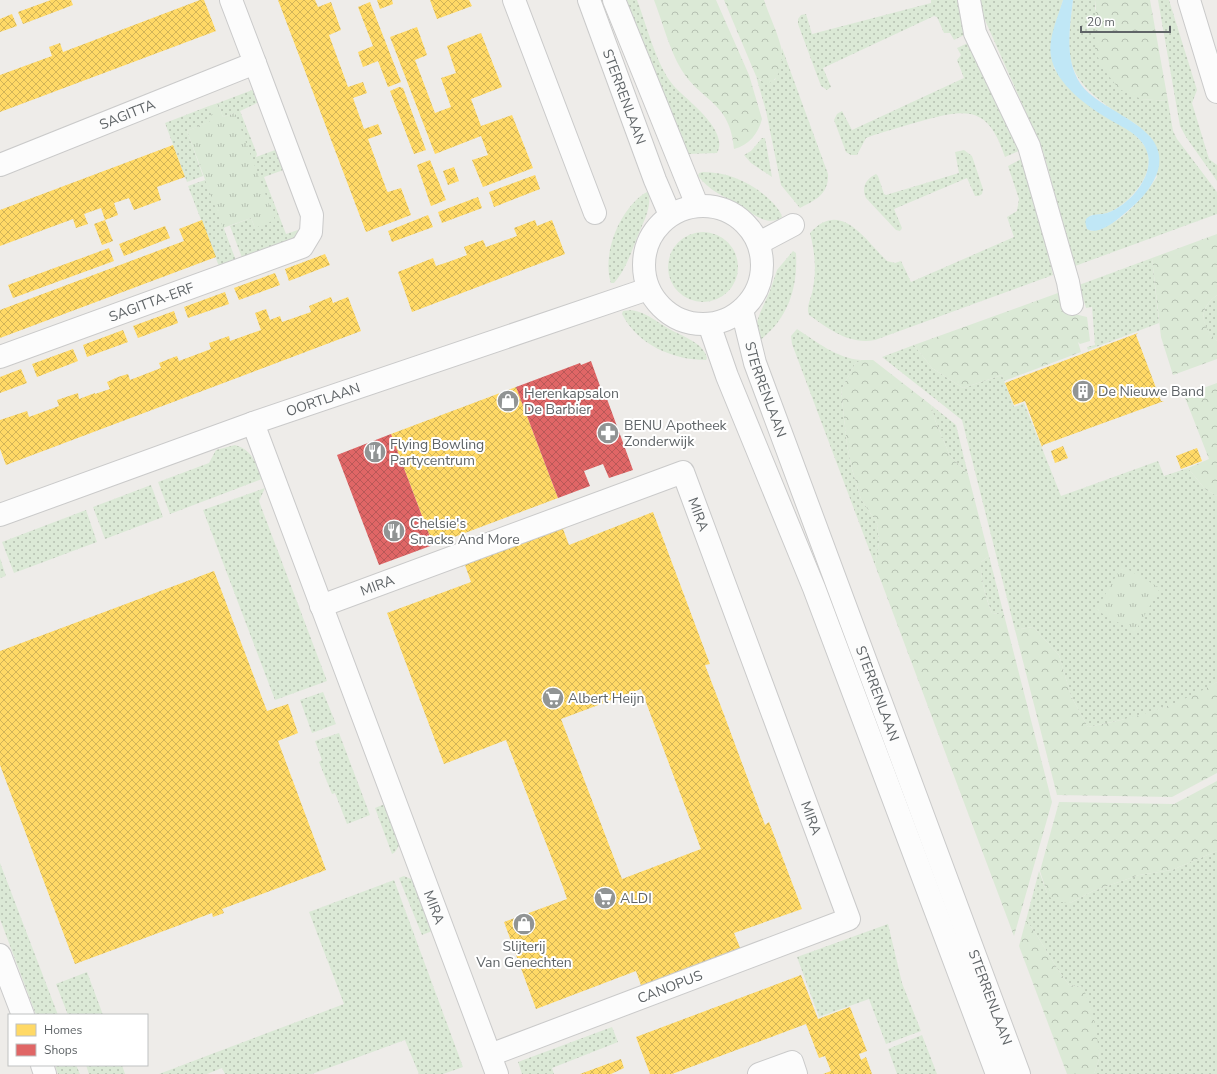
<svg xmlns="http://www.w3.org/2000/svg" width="1217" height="1074" viewBox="0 0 1217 1074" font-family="'Nunito Sans',sans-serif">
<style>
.grass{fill:url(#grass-dots)}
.forest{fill:url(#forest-crowns)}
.park{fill:url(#park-tufts)}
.water{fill:#c0e7f6}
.homes{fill:url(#homes-cross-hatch);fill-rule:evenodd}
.shops{fill:url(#shops-cross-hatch)}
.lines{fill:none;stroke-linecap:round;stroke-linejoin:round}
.minor-casing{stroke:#cacaca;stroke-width:24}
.minor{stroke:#fcfcfc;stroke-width:22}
.labels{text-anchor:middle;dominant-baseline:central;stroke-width:4;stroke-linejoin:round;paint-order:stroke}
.street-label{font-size:14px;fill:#5f6467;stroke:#fff}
.poi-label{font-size:14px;fill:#5f6467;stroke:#fff;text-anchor:start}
</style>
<defs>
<pattern id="grass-dots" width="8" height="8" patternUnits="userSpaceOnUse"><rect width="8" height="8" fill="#dbe9d6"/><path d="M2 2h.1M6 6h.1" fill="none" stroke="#b5c0b1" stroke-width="1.8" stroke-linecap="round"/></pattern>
<pattern id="forest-crowns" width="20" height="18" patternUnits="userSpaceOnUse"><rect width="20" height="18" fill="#dbe9d6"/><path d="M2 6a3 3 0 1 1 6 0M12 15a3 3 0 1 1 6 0" fill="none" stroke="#b5c0b1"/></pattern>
<pattern id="park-tufts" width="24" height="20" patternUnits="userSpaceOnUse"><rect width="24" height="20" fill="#dbe9d6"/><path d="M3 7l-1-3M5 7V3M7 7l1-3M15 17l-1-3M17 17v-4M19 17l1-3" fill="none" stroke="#b5c0b1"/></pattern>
<pattern id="homes-cross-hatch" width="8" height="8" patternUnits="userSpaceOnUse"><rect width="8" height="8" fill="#ffd966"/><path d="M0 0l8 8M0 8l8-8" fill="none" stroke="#d2b458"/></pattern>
<pattern id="shops-cross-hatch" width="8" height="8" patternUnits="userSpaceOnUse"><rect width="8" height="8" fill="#e06666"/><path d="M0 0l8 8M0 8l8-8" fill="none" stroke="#b95858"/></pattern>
</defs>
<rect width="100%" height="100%" fill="#eeece9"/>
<path class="grass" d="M623,0h14c10,26 19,64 36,85 12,14 57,45 44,68l-30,1z
M931,0h27l6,35 -10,5 -4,-7h-6l-7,-16 -3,-1 -111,52 8,19 -4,3 -6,-4 -23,-62v-5l3,-4 5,-1 6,20 119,-31z
M980,0h83l-11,38 2,31 78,63c6,6 14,13 16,22 6,22 -22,53 -41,59 -5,2 -11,2 -16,2l-1,16c28,-3 52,-32 67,-54 -4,-11 -11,-41 -17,-49 -3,-5 -21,-13 -27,-18 -50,-35 -47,-53 -40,-110h23l-1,9 46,90 27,2 5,30 4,8 40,53v22l-142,52 -32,-115 -62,-140z
M1158,0h11l28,90 -5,13 17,56 8,6v16l-31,-44 -6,-11z
M968,43l53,107 -16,7c-16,-48 -34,-50 -80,-37 -18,5 -36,10 -54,16l-5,2 -9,17h-6l-5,-3 -12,-32 3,-6 5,-3 10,19 112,-52 -7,-18 4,-5 -4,-7z
M782,48l46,126c1,20 -12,26 -28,34l-19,-23 -15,-74 -10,-35 5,5 14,-1 5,-16z
M255,89l4,13 -19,9 17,43 -1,3 22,-8 8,20 -22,8 22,57 12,-4 4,10 -58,23 -14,-37 21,-8 4,10 -20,-115 -12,4 -5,-14z
M209,106l5,14 -27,11 16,45 -16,6 -22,-59z
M762,138h3l7,39 -21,-14 -7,-8 7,-4z
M964,150l8,6 11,33 -1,5 -3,2h-4l-8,-18 -73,31 8,19 -2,3 -4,-1 -30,-32c-5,-11 0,-19 10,-24l2,2 6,18 2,1 73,-22 -4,-21z
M1025,157l28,118 -178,65c-26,5 -46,-11 -66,-25 -3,-8 1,-14 3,-22 5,-21 3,-40 -2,-60 31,-34 54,6 77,28l8,2 6,-2 10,21 103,-45 -7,-20 10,-6 2,-12 -11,-33z
M703,172c26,0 50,11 69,30 4,4 9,10 10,15 -16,11 -30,-5 -43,-12 -16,-9 -29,-14 -41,-29l1,-3z
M205,180l1,1 32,85 -18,3 -32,-83z
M647,192l2,1c2,18 -6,29 -12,45 -7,17 -11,31 -23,45h-3c-10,-29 10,-77 36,-91z
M668 267a35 35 0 1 1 70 0a35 35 0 1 1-70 0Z
M793,251l3,2c2,35 -8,66 -37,88l-3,-16 4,-12 10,-22 7,-21z
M1152,258l7,65 -71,27 -1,-3 8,-2 -3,-38 -6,1 -7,-23z
M1217,295v46c-16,-15 -20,-31 0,-46z
M623,311c6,-1 11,-1 16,1 10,3 18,10 27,15 12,8 38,15 41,31l-1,2c-33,0 -68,-15 -84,-46z
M797,329c20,13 39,29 64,31l-6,4 -14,26 6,55 5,24 9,30 16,24 2,19 -4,23 -83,-221 -1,-8z
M914,345l18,23 31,20 39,-13 12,32 10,-4 37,93 97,-35 6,15 24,-8 17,21 12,7v186l-22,14 -55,20 -52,11 -17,-31 -12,-41 -26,-28 -18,3 -53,-210 -80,-63z
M931,405l25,20 12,49 -18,-18 -15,-36z
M235,445c18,5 21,19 27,34l-92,35 -12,-32 51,-19 7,-13z
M151,485l12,32 -58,22 -12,-32z
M265,488l-6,13 1,3 67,177 -52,19 -72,-190z
M86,510l11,32 -83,31 -12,-31z
M989,556l14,55 -5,3 -6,-1c-6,-15 -12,-35 -11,-51z
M0,558l6,18 -6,2z
M323,692l13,32 -24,9 -12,-33z
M339,733l31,82 -23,9 -12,-31 -3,1 -13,-32 3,-2 -7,-19z
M385,804l15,40 -5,8 -3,2 -17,-46z
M1217,851v223h-123l6,-18 -17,-69 -14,-2c-16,-21 -27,-44 -43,-65l13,-49 8,22 23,10 23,-12 46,-16 33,-5z
M0,863l58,152h-22l-36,-96z
M404,876l9,4 19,51 -10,4 -23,-57z
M394,880l69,187 -20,7h-24l-14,-34 -93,34h-87l-3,-6 -15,6h-48l185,-70 -35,-92z
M888,924l14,59 19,48 -35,13 -17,-45 -50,18 -22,-60z
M87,972l16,43h-35l-12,-31z
M612,1027l6,15 -66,26 2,6h-32l-4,-12z
M922,1035l15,39h-40l-9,-25z
M55,1065h21l4,9h-22z
M86,1065h36l3,9h-36z"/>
<path class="forest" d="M654,0h62l33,75 13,44c-4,15 -13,26 -28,30 -4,-48 -33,-47 -53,-80 -11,-18 -19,-48 -27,-69z
M724,0h40c5,15 13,31 17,47 3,12 -1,37 -16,37l-9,-8z
M1096,0h54l18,101 -27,-2 -22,-10 -15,-19 -9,-19z
M1217,234v61c-20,15 -16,30 0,46v18l-44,16 -12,-38 -9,-79z
M1058,293l4,18 25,6 3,24 -10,3 -2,-2 3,10 -77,29 -2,-6 -39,13 -31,-20 -18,-23z
M861,360h12l58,45 4,15 15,36 18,18 21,82 -8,6c-1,16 5,37 11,51l6,1 5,-3 49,191 -38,134 -139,-371 4,-23 -2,-19 -16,-24 -9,-30 -5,-24 -6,-55 14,-26z
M1217,383v113l-12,-7 -17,-21 21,-9 -25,-64z
M1033,627l26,28 12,41 17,31c47,-9 87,-20 129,-45v91l-45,24 -115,-2 -42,-165z
M1217,781v70l-45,19 -33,5 -46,16 -23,12 -17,-2 -6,-8 -7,-22 19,-69 115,2z
M1026,920c16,21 27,44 43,65l14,2 10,27 7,42 -6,18h-27l-48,-128z"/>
<path class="park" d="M218,103l5,14 12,-4 40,107 -20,8 -4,-10 -28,10 -36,-97 26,-11 -4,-14z
M1122,566l38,22 -25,44 -39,-22z"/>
<path class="water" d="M1063,0h10c-3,27 -9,58 7,83 20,30 86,41 79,83 -4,20 -20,36 -35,48 -8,7 -26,22 -37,15 -1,-4 -3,-8 0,-11 5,-5 14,-3 20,-5 21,-7 46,-35 41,-58 -4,-18 -22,-26 -36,-34 -23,-13 -57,-37 -61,-65 -3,-18 7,-39 12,-56z"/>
<path class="homes" d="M51,0h20l2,5 -50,19 -5,-12z
M200,0h4l12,31 -216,81v-37l52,-19 -3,-9 11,-4 3,9z
M278,0h37l3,7 13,-5 10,28 -12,5 19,52 15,-5 4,11 -14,5 11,31 14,-5 4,10 -14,5 19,52 1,1 13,-4 10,27 -45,17z
M377,0h15l1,4 -13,5z
M430,0h39l3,6 -35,13z
M370,2l31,80 -13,5 -10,-26 -15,6 -5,-15 15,-6 -15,-39z
M12,14l5,12 -17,6v-13z
M417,27l10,28 -12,5 20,53 16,-6 -10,-29 15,-5 -9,-27 34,-13 21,54 -31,12 10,27 31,-11 21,53 -50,19 -11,-27 16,-5 -7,-19 -46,18 -45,-117z
M399,87l4,1 23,62 -12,4 -24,-63z
M173,145l12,32 -28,10 4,13 -27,10 -5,-12 -15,5 4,12 -13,5 -4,-12 -17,6 4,10 -12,4 -3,-9 -73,27v-36z
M430,160l16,40 -15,6 -14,-41z
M454,167l5,14 -11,4 -5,-14z
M535,175l5,14 -46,18 -5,-15z
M478,197l4,11 -40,15 -4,-11z
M428,215l5,12 -41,15 -4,-11z
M105,220l8,21 -11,4 -8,-21z
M202,220l14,37 -216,81v-28l184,-69 -5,-12z
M535,220l2,6 15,-6 13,34 -153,58 -14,-40 35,-14 3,8 15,-5 16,-6 -3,-8 19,-7 3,7 31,-11 -3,-8z
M165,226l5,12 -46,18 -5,-12z
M109,248l5,13 -101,37 -5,-13z
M325,254l5,11 -41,16 -4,-12z
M275,273l5,12 -41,15 -5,-12z
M225,292l4,12 -41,14 -4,-11z
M331,297l2,6 15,-6 13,34 -355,134 -6,-16v-29l27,-9 2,6 30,-11 -2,-6 21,-7 1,6 16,-6v1l15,-5 -3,-7 11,-5 10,-3 2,6 31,-12 -2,-5 10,-4 8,-3 2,5 32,-12 -2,-6 20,-7 1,5 31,-11 -6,-17 11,-4 4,11 10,-4 2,6 29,-10 -2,-6z
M174,311l4,12 -40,15 -5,-12z
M123,330l5,12 -41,15 -4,-12z
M1138,333l-2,2 25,66h3l-121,44 -1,2 -17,-46 -11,4 -9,-22z
M73,349l5,12 -41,16 -5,-13z
M21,369l6,14 -27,10v-16z
M516,387l42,111 -125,47 -42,-111z
M1063,446l5,12 -13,5 -4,-12z
M1197,448l5,13 -21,8 -5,-13z
M653,512l55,147 2,5 -5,1 18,47 42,113 4,-3 33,87 -68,24 7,17 -99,38 -6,-17 -100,38 -32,-87 63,-23 -4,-12 -57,-147 -62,24 -57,-151 84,-31 -6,-17 -4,2v-2l104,-39 1,2 -3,1 6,16zM641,689l60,160 -79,30 -61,-160z
M214,571l53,140 21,-7 10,29 -20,8 48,129 -104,39 2,4 -11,4 -1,-4 -137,51 -75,-199v-114z
M801,975l17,44 32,-12 17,44 -8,3 2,6 5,-3 6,17h-49l8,-3 -6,-15 -6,2 -13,-34 -134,50h-22l-14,-37z
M621,1059l3,9 -13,6h-31z"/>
<path class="shops" d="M591,361l14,39 2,-1 26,71 -24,8 -6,-14 -19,7 6,15 -32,12 -42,-111 64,-24 1,2z
M391,434l42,111 -54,20 -42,-110z"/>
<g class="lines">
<g class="minor-casing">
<g id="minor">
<path d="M514,0l81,213"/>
<path id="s1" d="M589,0l66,180 15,35"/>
<path d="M614,0l83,205"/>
<path d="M969,0l6,33 54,113 39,136 4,22"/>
<path d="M1189,0l28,92"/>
<path id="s2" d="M0,165l255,-102 -24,-63"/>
<circle cx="703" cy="265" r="59"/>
<path d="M759,243l34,-18"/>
<path id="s3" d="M742,310l13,53 264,711"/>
<path d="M709,324l18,52 87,212 183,486"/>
<path id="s4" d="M0,357l302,-110 9,-15 1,-17 -57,-152"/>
<path id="s5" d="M253,423l244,651"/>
<path id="s6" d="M0,515l253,-92 395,-134"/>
<path id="s7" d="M321,606l362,-134 166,447 -359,136"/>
<path d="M0,955l23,60"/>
<path d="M42,1065l3,9"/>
<path d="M759,1074l33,-12 4,12"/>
</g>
</g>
<use href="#minor" class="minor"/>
</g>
<defs>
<g id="building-disc" transform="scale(1.15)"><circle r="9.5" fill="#919494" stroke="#fff"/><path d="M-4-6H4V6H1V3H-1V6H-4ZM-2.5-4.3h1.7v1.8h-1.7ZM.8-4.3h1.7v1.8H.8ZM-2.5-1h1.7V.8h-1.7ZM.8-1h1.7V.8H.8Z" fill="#fff"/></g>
<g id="shop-disc" transform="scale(1.15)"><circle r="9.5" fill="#919494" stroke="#fff"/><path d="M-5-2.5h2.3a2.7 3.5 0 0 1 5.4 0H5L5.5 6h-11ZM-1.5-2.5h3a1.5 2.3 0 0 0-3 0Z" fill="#fff"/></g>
<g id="pharmacy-disc" transform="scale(1.15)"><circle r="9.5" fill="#919494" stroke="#fff"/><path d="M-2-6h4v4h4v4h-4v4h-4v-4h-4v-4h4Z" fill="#fff"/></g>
<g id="restaurant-disc" transform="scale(1.15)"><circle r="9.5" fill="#919494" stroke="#fff"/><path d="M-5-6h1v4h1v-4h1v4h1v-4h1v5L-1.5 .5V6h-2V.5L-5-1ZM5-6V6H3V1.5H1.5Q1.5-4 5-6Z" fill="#fff"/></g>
<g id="supermarket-disc" transform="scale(1.15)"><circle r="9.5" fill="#919494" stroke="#fff"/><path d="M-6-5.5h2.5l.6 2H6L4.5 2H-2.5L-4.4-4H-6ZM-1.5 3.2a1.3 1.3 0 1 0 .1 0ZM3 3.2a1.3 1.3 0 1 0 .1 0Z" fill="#fff"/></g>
</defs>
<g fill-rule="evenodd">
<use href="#building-disc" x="1083" y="391"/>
<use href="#shop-disc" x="508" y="401"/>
<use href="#pharmacy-disc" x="608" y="433"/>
<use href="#restaurant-disc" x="375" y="452"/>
<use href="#restaurant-disc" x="394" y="531"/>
<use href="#supermarket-disc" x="553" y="698"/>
<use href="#supermarket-disc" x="605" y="898"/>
<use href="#shop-disc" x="524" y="924"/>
</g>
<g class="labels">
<g class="street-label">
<text stroke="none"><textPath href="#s1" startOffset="103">STERRENLAAN</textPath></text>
<text stroke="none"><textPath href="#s2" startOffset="137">SAGITTA</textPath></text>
<text stroke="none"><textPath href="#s4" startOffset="161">SAGITTA-ERF</textPath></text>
<text stroke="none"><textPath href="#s3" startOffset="83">STERRENLAAN</textPath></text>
<text stroke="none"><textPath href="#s6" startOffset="343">OORTLAAN</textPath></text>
<text stroke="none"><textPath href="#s7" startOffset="431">MIRA</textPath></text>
<text stroke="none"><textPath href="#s7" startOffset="60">MIRA</textPath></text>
<text stroke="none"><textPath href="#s3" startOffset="407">STERRENLAAN</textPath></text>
<text stroke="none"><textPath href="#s7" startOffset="755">MIRA</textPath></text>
<text stroke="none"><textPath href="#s5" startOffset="517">MIRA</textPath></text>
<text transform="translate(670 987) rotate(-21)">CANOPUS</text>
<text stroke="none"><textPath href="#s3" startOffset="731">STERRENLAAN</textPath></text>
</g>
<g class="poi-label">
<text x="1098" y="391">De Nieuwe Band</text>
<text x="524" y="393">Herenkapsalon<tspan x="524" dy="16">De Barbier</tspan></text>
<text x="624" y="425">BENU Apotheek<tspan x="624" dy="16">Zonderwijk</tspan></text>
<text x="390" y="444">Flying Bowling<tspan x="390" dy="16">Partycentrum</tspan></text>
<text x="410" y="523">Chelsie's<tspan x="410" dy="16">Snacks And More</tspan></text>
<text x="568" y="698">Albert Heijn</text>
<text x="620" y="898">ALDI</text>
<text x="524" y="946" text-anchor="middle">Slijterij<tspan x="524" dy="16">Van Genechten</tspan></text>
</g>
</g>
<rect x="8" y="1014" width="140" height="52" fill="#ffffff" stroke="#bfc1c2"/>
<rect x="16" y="1024" width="20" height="12" fill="#ffd966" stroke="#bfc1c2"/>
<text x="44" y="1034" font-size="12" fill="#5f6467">Homes</text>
<rect x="16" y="1044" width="20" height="12" fill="#e06666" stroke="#bfc1c2"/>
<text x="44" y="1054" font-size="12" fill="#5f6467">Shops</text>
<path d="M1081 26v6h89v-6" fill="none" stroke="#5f6467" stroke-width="2"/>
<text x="1087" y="26" font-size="12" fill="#5f6467" stroke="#ffffff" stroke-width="3" paint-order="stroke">20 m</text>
</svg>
